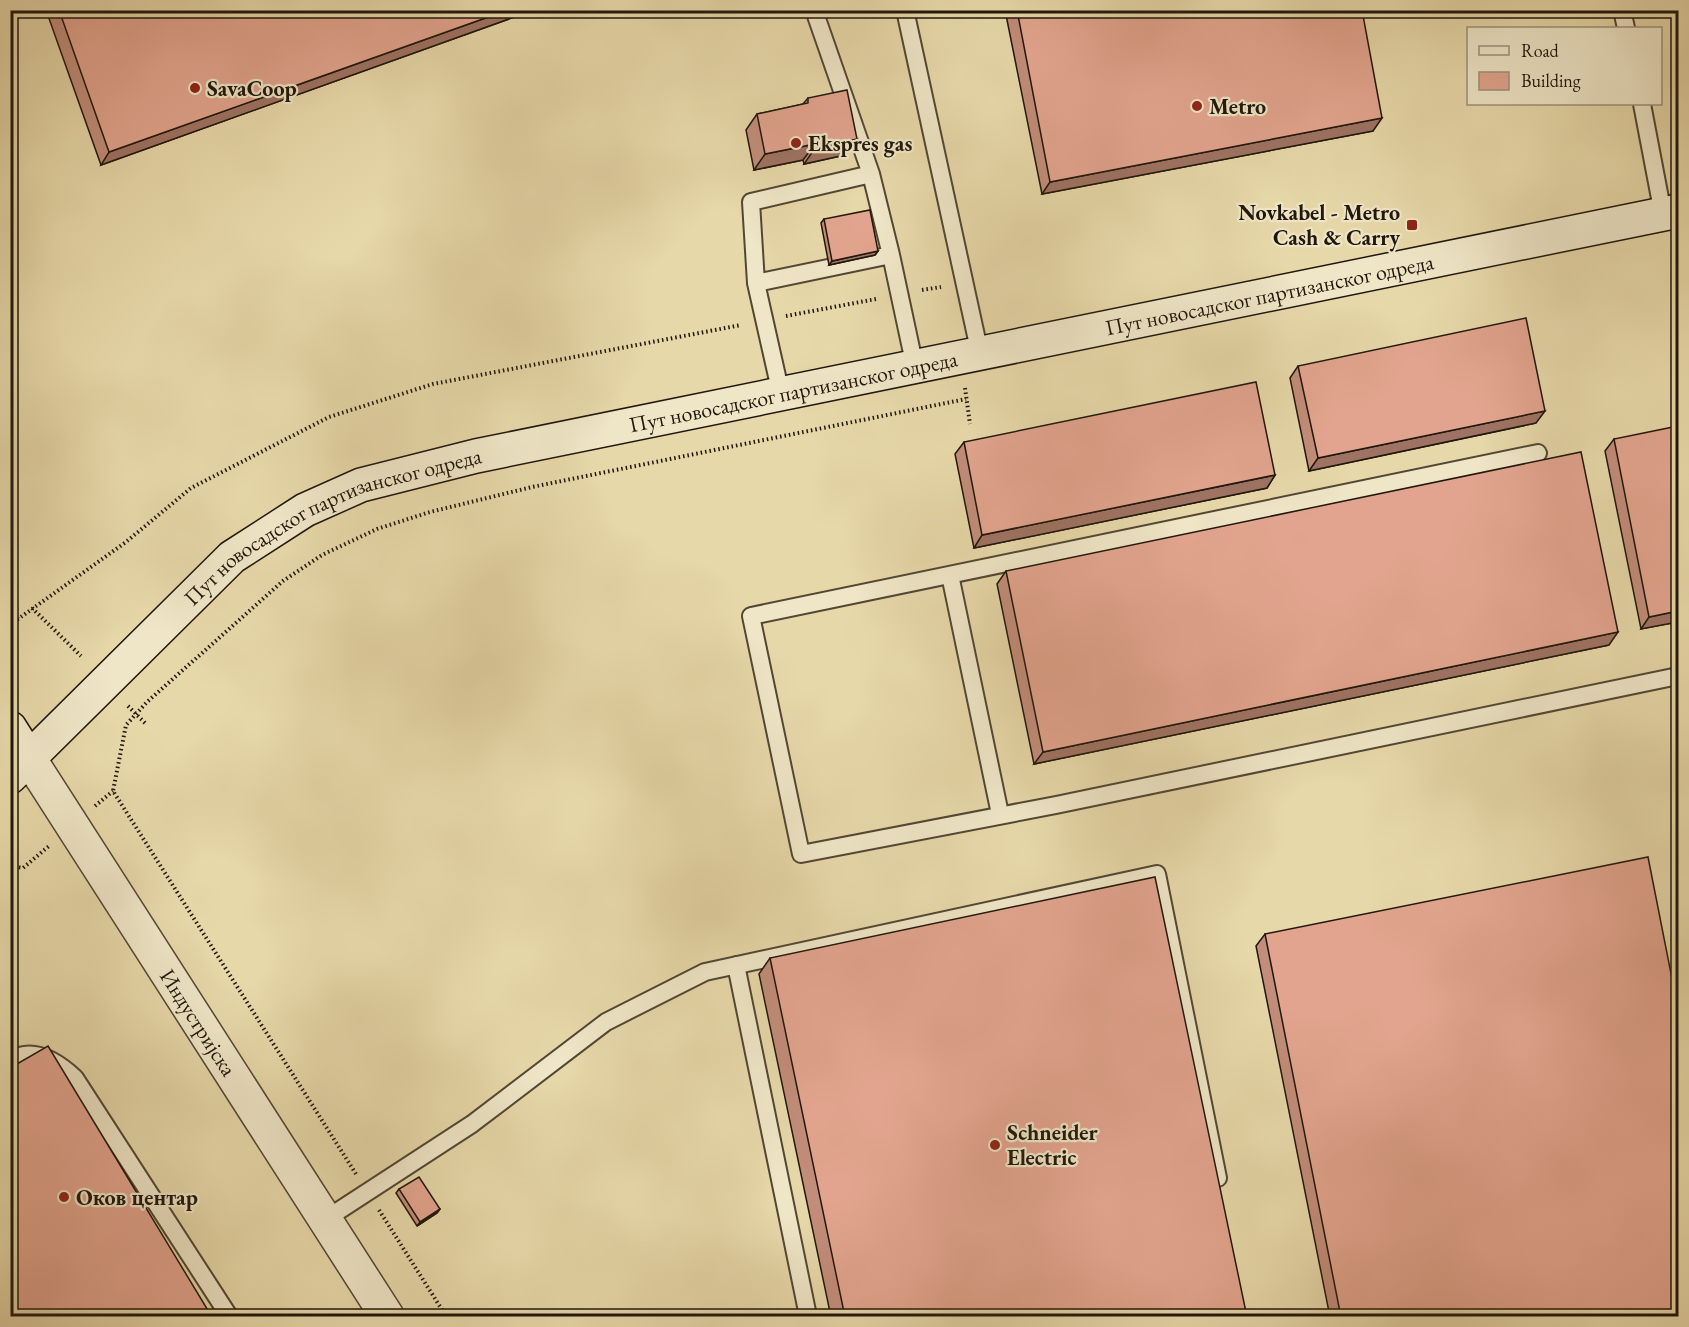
<svg xmlns="http://www.w3.org/2000/svg" width="1689" height="1327" viewBox="0 0 1689 1327" font-family="'EB Garamond',serif">
<style>
.lines{fill:none;stroke-linecap:round;stroke-linejoin:round}
.lane-casing{stroke:#524733;stroke-width:20}
.street-casing{stroke:#524733;stroke-width:36}
.secondary-casing{stroke:#20170c;stroke-width:36}
.path{stroke:#20170c;stroke-width:4;stroke-dasharray:1.5 3;stroke-linecap:butt}
.lane{stroke:#efe6c7;stroke-width:16}
.street{stroke:#efe6c7;stroke-width:33}
.secondary{stroke:#efe6c7;stroke-width:33}
.wall{fill:#c28d7a;stroke:#20170c;stroke-width:1.5}
.shaded-wall{fill:#9e7363;stroke:#20170c;stroke-width:1.5}
.building{fill:#e2a48e;stroke:#20170c;stroke-width:1.5}
.poi-dot{fill:#8f2418;stroke:#efe6c7;stroke-width:2}
.labels{text-anchor:middle;dominant-baseline:central;stroke-width:4.5;stroke-linejoin:round;paint-order:stroke}
.poi-label{font-size:22px;font-weight:bold;fill:#20170c;stroke:#efe6c7;text-anchor:start}
.street-label{font-size:22px;fill:#20170c;stroke:#efe6c7}
</style>
<rect width="100%" height="100%" fill="#e7d8a9"/>
<filter id="stains"><feTurbulence type="fractalNoise" baseFrequency=".00333" numOctaves="4"/><feColorMatrix values="0 0 0 0 .2 0 0 0 0 .09 0 0 0 0 .02 0 0 0 .5 -.17"/></filter>
<radialGradient id="worn" r=".72"><stop offset=".6" stop-color="#630" stop-opacity="0"/><stop offset="1" stop-color="#630" stop-opacity=".3"/></radialGradient>
<g class="lines">
<g class="lane-casing">
<path id="lane" d="M814,10l57,164 20,81
M905,10l75,344
M1622,10l4,18
M1642,104l21,110
M756,283l-5,-81 120,-28
M781,394l-25,-111 135,-28 24,112
M1538,453l-787,163 50,238 255,-49 622,-129
M950,575l50,239
M736,965l72,351
M10,1060c24,-14 48,2 65,18l154,238
M326,1219l146,-95 134,-102 99,-50 452,-98 61,304"/>
</g>
<g class="street-casing">
<g id="street">
<path id="s1" d="M29,758l358,558"/>
</g>
</g>
<g class="secondary-casing">
<g id="secondary">
<path d="M10,728l19,30"/>
<path id="s2" d="M10,777l222,-220 73,-47 56,-25 115,-29 1202,-245"/>
</g>
</g>
<path class="path" d="M922,290l19,-3
M786,316l90,-17
M965,388l5,36
M10,607l8,12 108,-77 65,-54 138,-71 104,-33 308,-59
M32,608l49,48
M128,706l17,17
M95,806l18,-15
M10,866l13,2 26,-22
M356,1174l-243,-383 13,-66 21,-23 136,-121 39,-26 55,-26 53,-17 102,-25 434,-88
M379,1210l67,106"/>
<use href="#lane" class="lane"/>
<use href="#street" class="street"/>
<use href="#secondary" class="secondary"/>
</g>
<path class="wall" d="M46,10h488l-433,155z
M1005,10h357l11,121 -331,63z
M808,98l37,57 -41,9 -1,-4 -49,10 -8,-40 11,-16 46,-10z
M824,219l54,32 -3,4 -46,10 -8,-42z
M1298,366l238,57 -227,48 -19,-93z
M1614,439l64,183 -37,7 -36,-178z
M964,442l311,33 -8,13 -293,60 -19,-94z
M1006,571l603,74 -575,119 -37,-180z
M1265,934l413,383h-348l-74,-371z
M770,958l477,359h-416l-72,-343z
M399,1189l41,20 -3,4 -20,13 -21,-33z"/>
<path class="shaded-wall" d="M508,10h26l-433,155 8,-13z
M1382,118l-9,13 -331,63 8,-12z
M857,139l-12,16 -41,9 11,-16z
M815,144l-12,16 -49,10 11,-16z
M878,251l-3,4 -46,10 3,-4z
M1545,411l-9,12 -227,48 9,-13z
M1275,475l-8,13 -293,60 8,-13z
M1678,611v11l-37,7 8,-12z
M1618,632l-9,13 -575,119 9,-12z
M440,1209l-3,4 -20,13 3,-4z"/>
<path class="building" d="M59,10h449l-399,142z
M1017,10h345l20,108 -332,64z
M847,90l10,49 -42,9v-4l-50,10 -8,-40 51,-11v-5z
M870,210l8,41 -46,10 -8,-42z
M1526,318l19,93 -227,47 -20,-92z
M1256,382l19,93 -293,60 -18,-93z
M1678,426v185l-29,6 -35,-178z
M1581,452l37,180 -575,120 -37,-181z
M1648,857l30,152v308h-337l-76,-383z
M1155,877l92,440h-402l-75,-359z
M48,1046l164,271h-202v-249z
M419,1177l21,32 -20,13 -21,-33z"/>
<g class="poi-dot">
<circle cx="195" cy="88" r="6"/>
<circle cx="1197" cy="106" r="6"/>
<circle cx="796" cy="143" r="6"/>
<rect x="1406" y="219" width="12" height="12" rx="3"/>
<circle cx="995" cy="1145" r="6"/>
<circle cx="64" cy="1197" r="6"/>
</g>
<g class="labels">
<g class="poi-label">
<text x="207" y="88">SavaCoop</text>
<text x="1209" y="106">Metro</text>
<text x="808" y="143">Ekspres gas</text>
<text x="1400" y="212" text-anchor="end">Novkabel - Metro<tspan x="1400" dy="25">Cash &amp; Carry</tspan></text>
<text x="1007" y="1132">Schneider<tspan x="1007" dy="25">Electric</tspan></text>
<text x="76" y="1197">Оков центар</text>
</g>
<g class="street-label">
<text stroke="none"><textPath href="#s2" startOffset="1389">Пут новосадског партизанског одреда</textPath></text>
<text stroke="none"><textPath href="#s2" startOffset="903">Пут новосадског партизанског одреда</textPath></text>
<text stroke="none"><textPath href="#s2" startOffset="417">Пут новосадског партизанског одреда</textPath></text>
<text stroke="none"><textPath href="#s1" startOffset="314">Индустријска</textPath></text>
</g>
</g>
<rect width="1689" height="1327" fill="none" stroke="#e7d8a9" stroke-width="36"/>
<rect x="12" y="12" width="1665" height="1303" fill="none" stroke="#20170c" stroke-width="3"/>
<rect x="18" y="18" width="1653" height="1291" fill="none" stroke="#20170c" stroke-width="1.5"/>
<rect x="1467" y="27" width="195" height="78" fill="#efe6c7" stroke="#9c937c" stroke-width="1.5"/>
<rect x="1479" y="46" width="30" height="9" fill="#efe6c7" stroke="#9c937c" stroke-width="1.5"/>
<text x="1521" y="57" font-size="18" fill="#20170c">Road</text>
<rect x="1479" y="72" width="30" height="18" fill="#e2a48e" stroke="#9c937c" stroke-width="1.5"/>
<text x="1521" y="87" font-size="18" fill="#20170c">Building</text>
<rect width="100%" height="100%" filter="url(#stains)"/>
<rect width="100%" height="100%" fill="url(#worn)"/>
</svg>
